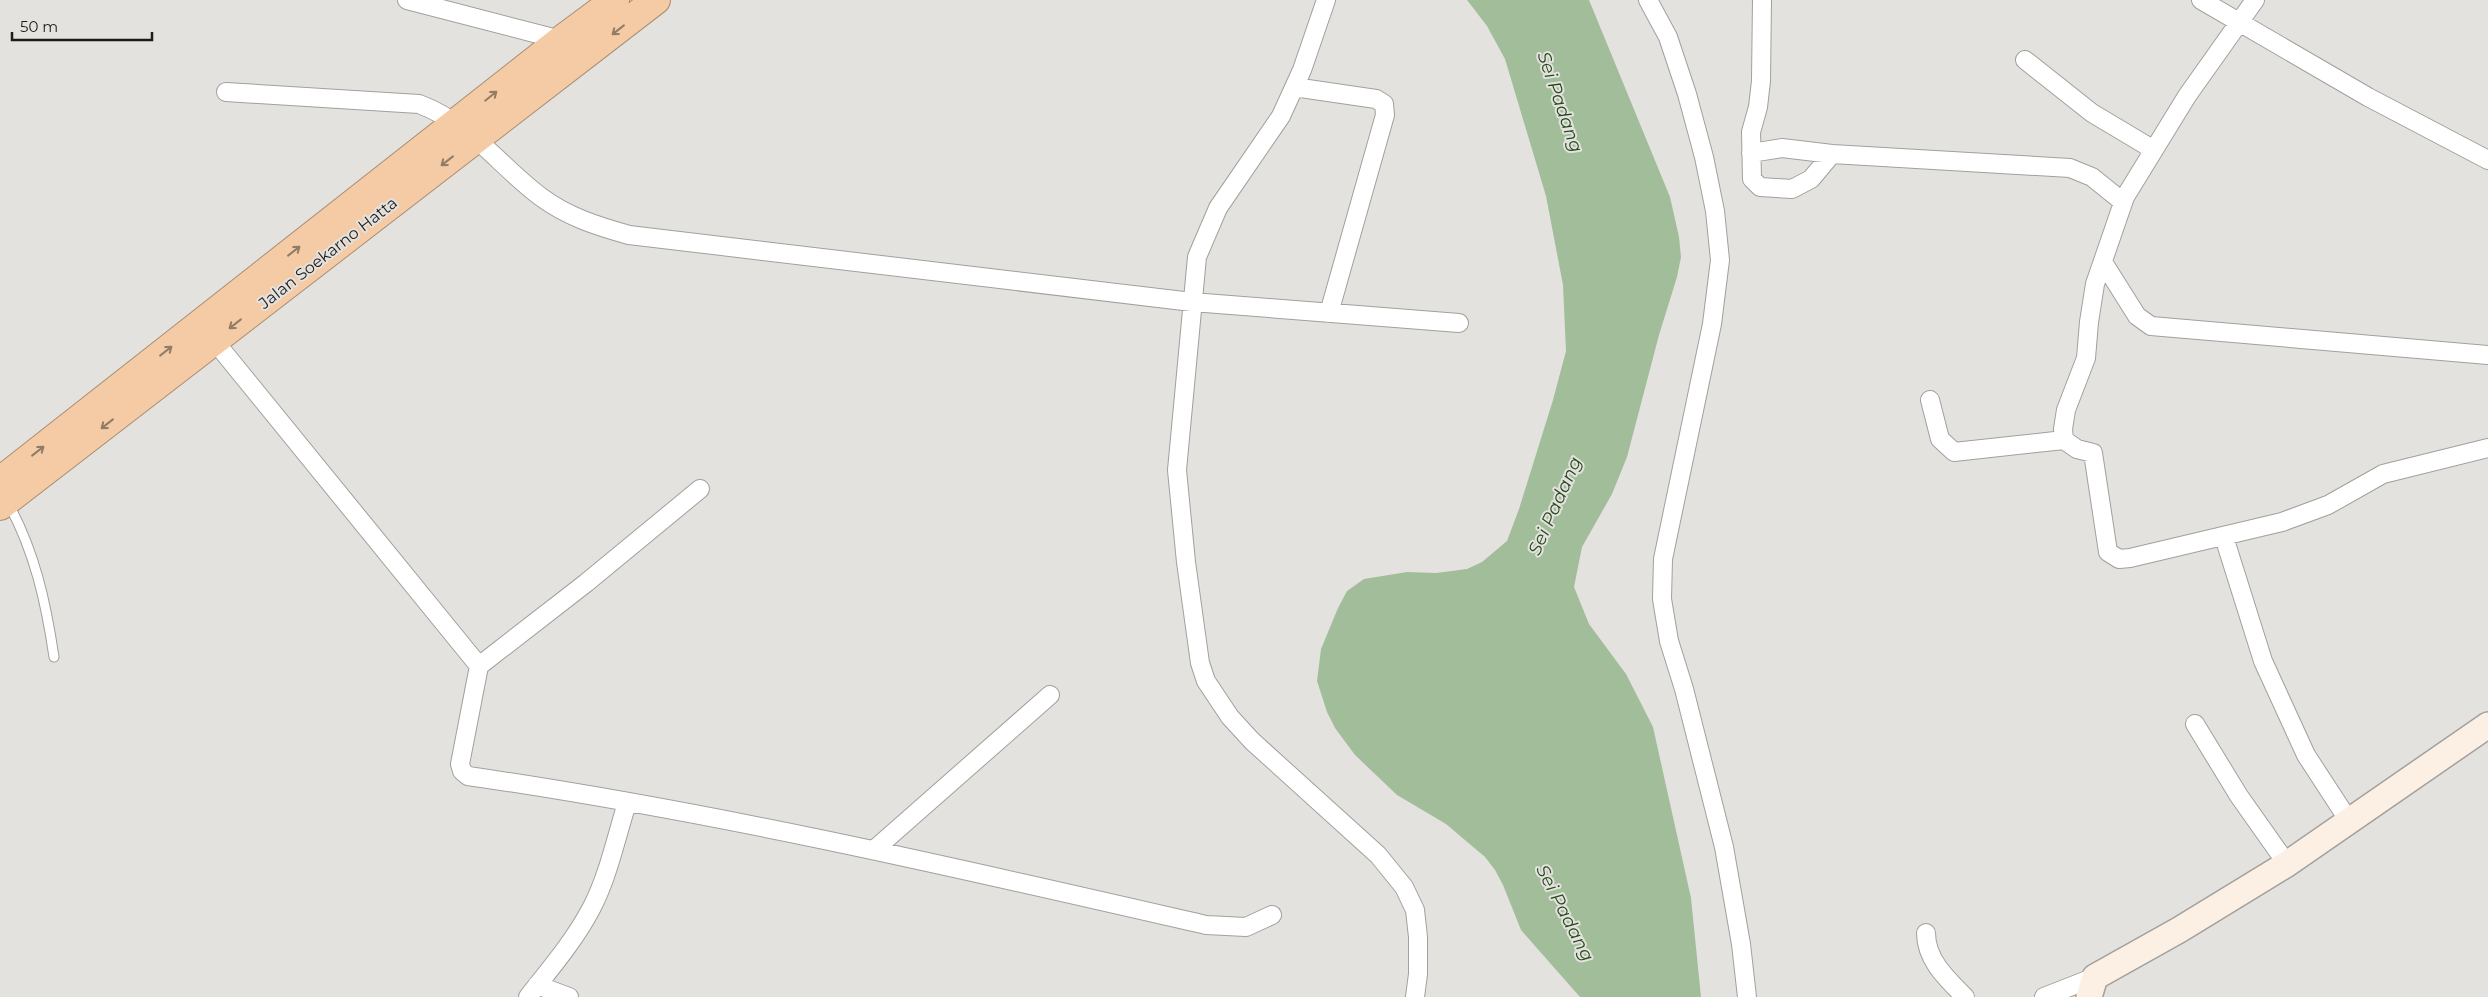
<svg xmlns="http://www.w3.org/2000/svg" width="2488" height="997" viewBox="0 0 2488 997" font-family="Montserrat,sans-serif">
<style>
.water{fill:#a2bd9a}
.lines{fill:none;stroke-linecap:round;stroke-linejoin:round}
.lane-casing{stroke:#a1a09c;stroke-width:11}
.street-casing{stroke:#a1a09c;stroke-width:20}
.secondary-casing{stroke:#a1a09c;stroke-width:28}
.highway-casing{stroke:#a88e74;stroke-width:30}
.lane{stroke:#fff;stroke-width:9}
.street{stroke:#fff;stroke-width:18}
.secondary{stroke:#fcefe4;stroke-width:25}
.highway{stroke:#f4cba5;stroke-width:28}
.oneway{stroke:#937c66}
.labels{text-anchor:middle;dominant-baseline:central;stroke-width:4;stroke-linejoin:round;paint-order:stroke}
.street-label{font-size:16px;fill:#1c1c1a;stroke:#e4e2df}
.water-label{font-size:18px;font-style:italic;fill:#264b1a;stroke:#e4e2df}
</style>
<rect width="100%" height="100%" fill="#e4e2df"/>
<path class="water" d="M1467,0h122l81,197 9,40 2,20 -4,20 -18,58 -32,122 -15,37 -30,53 -8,40 15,37 37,50 27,53 38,171 10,99h-121l-59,-67 -18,-45 -8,-15 -10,-13 -39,-33 -49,-29 -42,-40 -20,-27 -8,-16 -10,-31 4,-32 17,-41 9,-17 17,-12 43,-7 29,1 31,-4 15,-7 25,-21 12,-32 34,-109 13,-49 -3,-66 -17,-89 -41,-137 -18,-33z"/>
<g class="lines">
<g class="lane-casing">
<path id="lane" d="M8,503c27,49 38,100 46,154"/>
</g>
<g class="street-casing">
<path id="street" d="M407,0l154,40
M1326,0l-24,70 -21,46 -63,92 -21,49 -20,213 9,92 14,101 6,18 24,36 22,24 126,114 26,32 11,23 3,27v37l-3,23
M1648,0l20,37 19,57 17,63 11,54 5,49 -8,64 -49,235 -1,40 7,42 15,48 40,158 17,97 6,53
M1762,0l-1,81 -3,26 -7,25 1,47 8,8 32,2 19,-10 21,-25 238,14 22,9 31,25
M2201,0l167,97 120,63
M2255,0l-68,96 -62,101 -30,87 -6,38 -3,36 -20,52 -3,19 1,11 13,9 16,4 15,99 11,7 11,-1 152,-36 46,-17 55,-31 105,-26
M2025,60l67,53 62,37
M1294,87l82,12 8,5 1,11 -56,198
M226,92l193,12c53,20 79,61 122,93 27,20 56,29 88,38l563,67 267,21
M1751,153l31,-5 50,6
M2103,262l34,54 14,10 337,29
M208,333l271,333 -19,98 2,7 6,5c249,36 494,93 738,149l40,2 26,-12
M1930,400l10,39 14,13 110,-12
M2224,537l39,124 43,94 43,66
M479,666l107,-83 114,-94
M2195,724l44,72 48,68
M875,849l175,-154
M1926,933c0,27 21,46 39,64
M537,985l32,12
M528,997c22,-28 46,-56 63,-88 17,-32 25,-71 36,-106
M2044,997l51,-20"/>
</g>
<g class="secondary-casing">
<path id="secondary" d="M2089,997l6,-20 84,-47 108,-66 201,-139"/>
</g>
<g class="highway-casing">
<path id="highway" d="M0,481l561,-441 54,-40
M0,506l656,-506"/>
</g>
<use href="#lane" class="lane"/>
<use href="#street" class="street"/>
<use href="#secondary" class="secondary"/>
<use href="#highway" class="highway"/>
</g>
<defs><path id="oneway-shaft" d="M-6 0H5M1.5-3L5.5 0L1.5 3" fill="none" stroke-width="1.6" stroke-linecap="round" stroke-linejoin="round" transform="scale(1.25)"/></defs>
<g class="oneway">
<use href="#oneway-shaft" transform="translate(618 30) rotate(142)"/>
<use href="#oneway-shaft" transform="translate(491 96) rotate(-39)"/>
<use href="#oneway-shaft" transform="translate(447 161) rotate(142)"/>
<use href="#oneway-shaft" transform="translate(294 251) rotate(-38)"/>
<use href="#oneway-shaft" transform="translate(235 324) rotate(142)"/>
<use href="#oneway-shaft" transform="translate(166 351) rotate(-38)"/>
<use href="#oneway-shaft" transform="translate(107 424) rotate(142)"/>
<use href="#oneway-shaft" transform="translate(38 451) rotate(-38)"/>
</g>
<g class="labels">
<g class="street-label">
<text transform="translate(328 253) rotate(-38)">Jalan Soekarno Hatta</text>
</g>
<g class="water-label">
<text transform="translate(1560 102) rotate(71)">Sei Padang</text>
<text transform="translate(1555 506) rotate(-66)">Sei Padang</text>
<text transform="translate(1565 913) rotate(63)">Sei Padang</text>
</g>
</g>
<path d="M12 32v8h140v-8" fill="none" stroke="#1c1c1a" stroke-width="2.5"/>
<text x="20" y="32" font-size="15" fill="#1c1c1a" stroke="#e4e2df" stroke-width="4" paint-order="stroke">50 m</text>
</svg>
